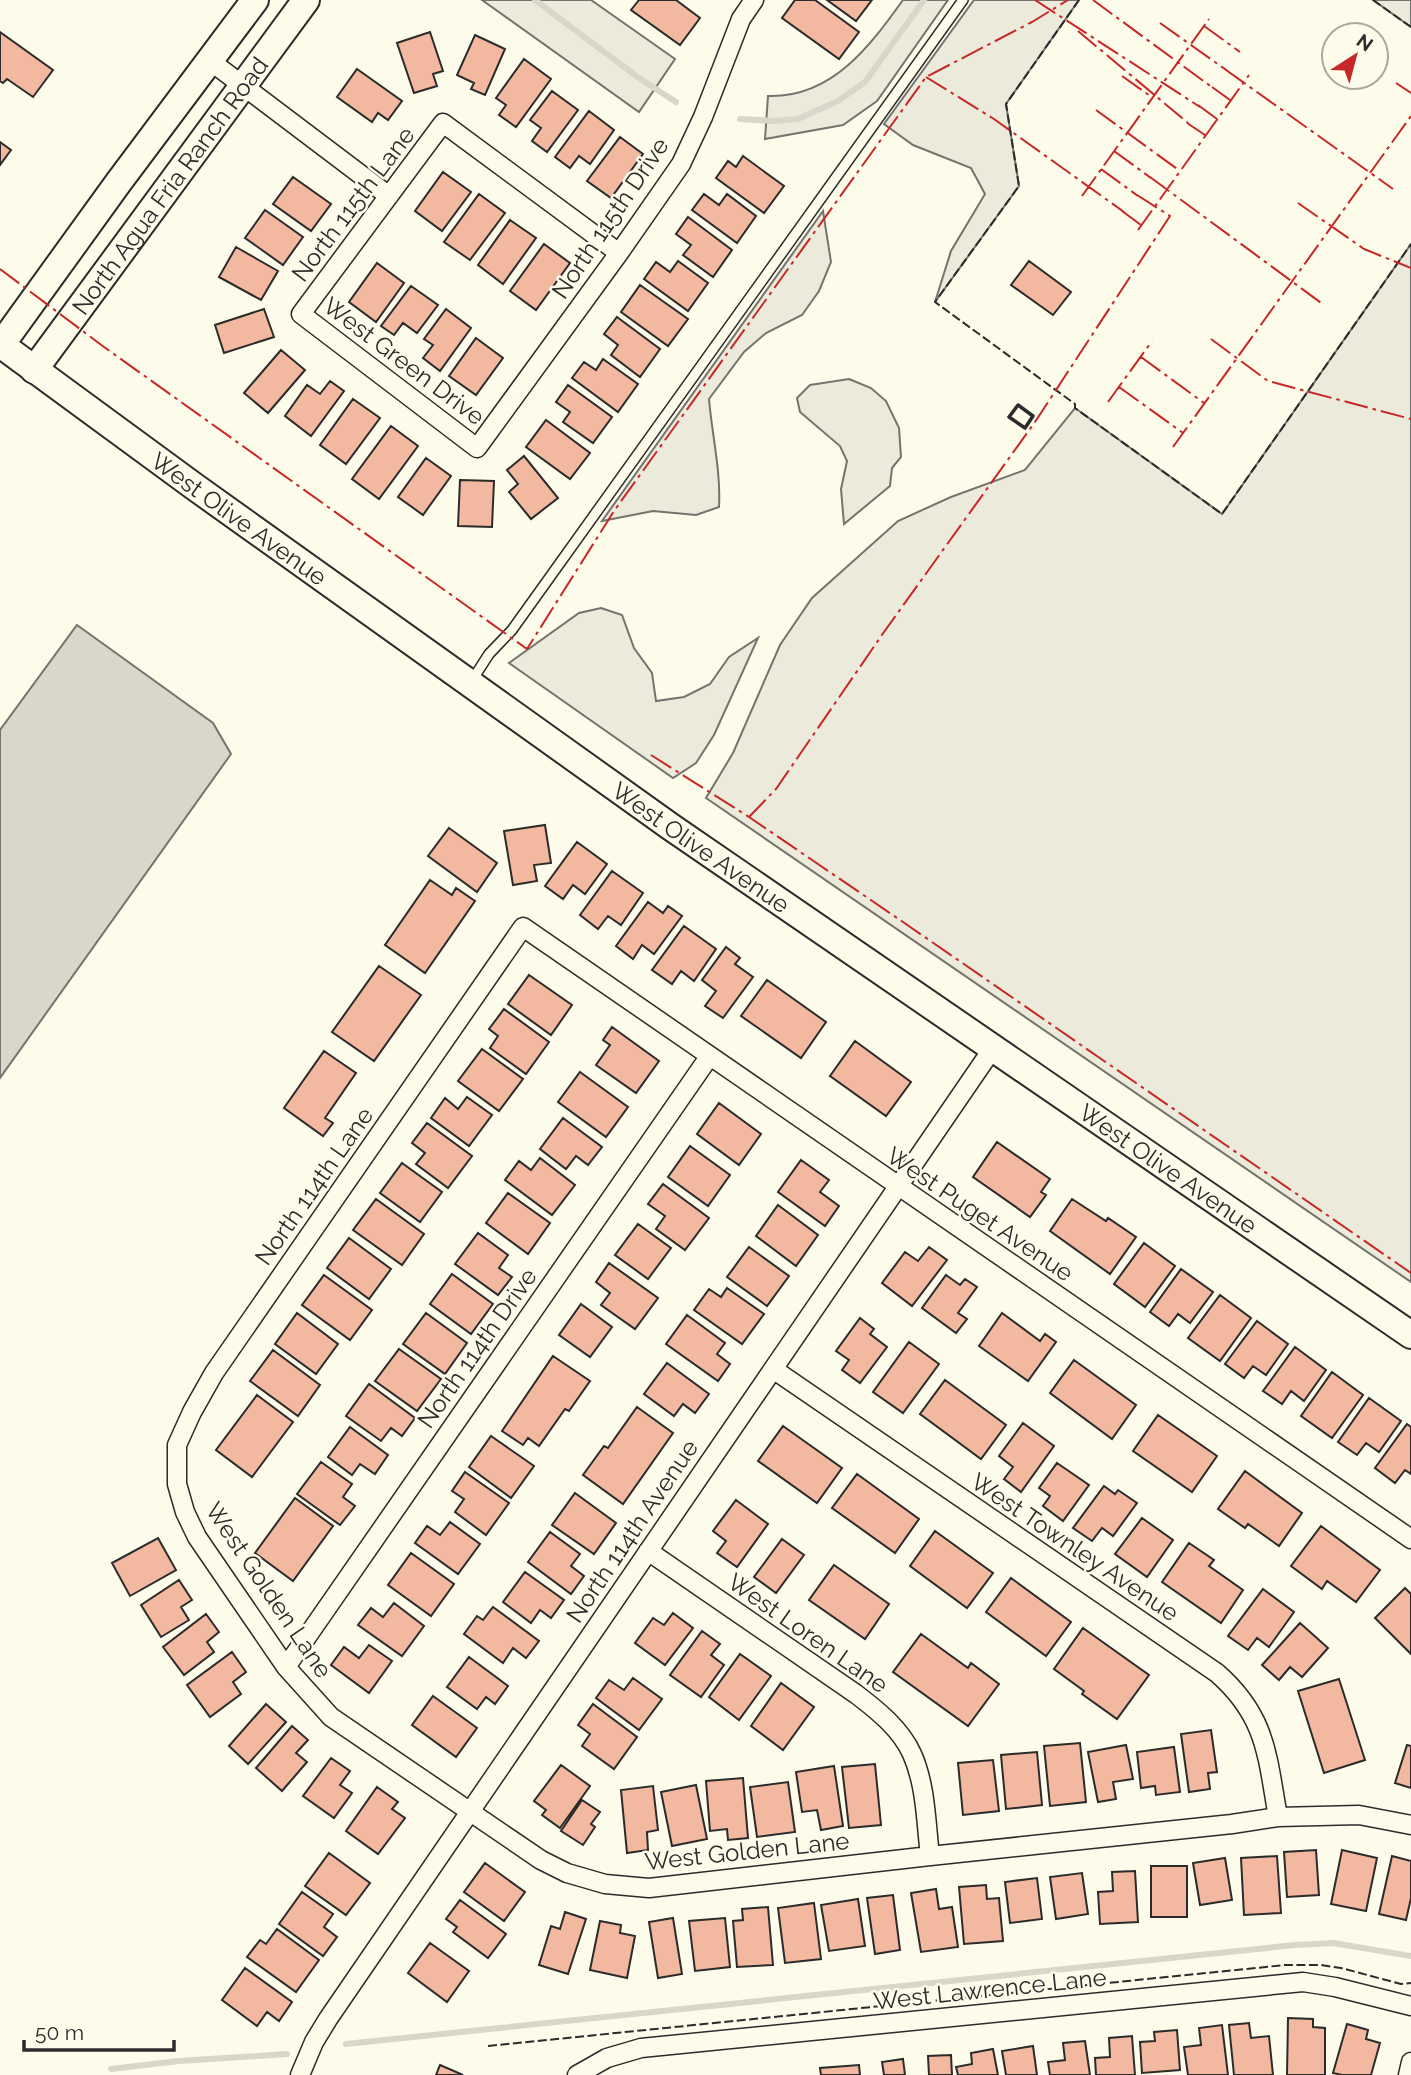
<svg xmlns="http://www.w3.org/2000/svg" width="1411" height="2075" viewBox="0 0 1411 2075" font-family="Raleway,sans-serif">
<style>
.green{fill:#ecebdb;stroke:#74746e;stroke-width:2}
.water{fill:#d8d7c9;stroke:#74746e;stroke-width:2}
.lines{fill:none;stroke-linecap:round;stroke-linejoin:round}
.stream{stroke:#d8d7c9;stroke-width:6}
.building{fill:#f2b8a0;stroke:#2b2b2b;stroke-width:2}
.lane-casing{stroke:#2b2b2b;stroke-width:12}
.street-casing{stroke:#2b2b2b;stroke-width:21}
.secondary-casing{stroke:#2b2b2b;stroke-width:30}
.lane{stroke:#fdfbea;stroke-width:9}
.street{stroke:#fdfbea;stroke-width:18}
.secondary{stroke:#fdfbea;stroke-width:26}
.fence{stroke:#2b2b2b;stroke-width:2;stroke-dasharray:9 3.5;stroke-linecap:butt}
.wall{stroke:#2b2b2b;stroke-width:3.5}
.power{stroke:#c62828;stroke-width:2;stroke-dasharray:24 5 3.5 5;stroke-linecap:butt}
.labels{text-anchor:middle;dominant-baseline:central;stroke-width:5;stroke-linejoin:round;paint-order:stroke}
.street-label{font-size:24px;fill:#2b2b2b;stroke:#fdfbea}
</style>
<rect width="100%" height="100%" fill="#fdfbea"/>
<path class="green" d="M482,0h109l84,59 -36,53z
M903,0h45l-71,101 -34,24 -78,14 3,-43c64,2 102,-50 135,-96z
M974,0h105l-73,104 13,82 -84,116 16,-51 34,-57 -14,-26 -58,-23 -29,-21z
M1373,0h38v27z
M823,211l8,51 -12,29 -17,24 -36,18 -22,19 -35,47c3,36 12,72 10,108l-23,8 -43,-4 -51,10z
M1411,244v1038l-705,-484 27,-45 47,-108 32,-47 86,-77 53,-24 74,-27 50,-62 147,106z
M849,379l22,9 15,13 13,27 2,29 -9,11 -2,18 -46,38 -3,-35 6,-28 -7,-15 -40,-34 -3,-14 13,-13z
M601,608l21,7 12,33 18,25 4,28 28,-4 26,-13 19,-27 29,-19 -44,97 -18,28 -23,15 -164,-115 70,-50z"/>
<path class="water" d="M77,625l136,98 18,31 -231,324v-348z"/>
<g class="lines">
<path class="stream" d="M535,0l104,78 37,24
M740,119l35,2 23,-2 40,-18 27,-19 59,-82
M346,2044l949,-99 38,-2 78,13
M111,2069l68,-8 108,-7"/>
</g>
<path class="building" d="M639,0h37l24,18 -20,27 -49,-35z
M795,0h20l44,32 -20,27 -57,-41z
M827,0h45l-16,21z
M0,32l53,38 -20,27 -26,-18 -4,4 -3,-2z
M430,32l13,39 -10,3 4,12 -23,7 -17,-50z
M475,35l30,14 -20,46 -14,-6 3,-6 -17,-8z
M524,59l27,20 -35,48 -17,-12 7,-10 -10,-7z
M357,69l45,32 -14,19 -10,-7 -6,9 -35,-25z
M552,91l26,19 -31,42 -15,-11 9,-13 -11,-8z
M589,111l25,19 -24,34 -11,-8 -9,12 -15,-11z
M620,137l23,17 -32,44 -24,-17z
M0,142l11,8 -11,15z
M743,156l41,30 -20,27 -48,-35 12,-17 8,6z
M443,172l28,20 -29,39 -27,-20z
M293,177l38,27 -20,27 -38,-27z
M479,194l26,19 -35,47 -26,-18z
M704,194l15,11 8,-11 29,22 -19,27 -45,-33z
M265,210l38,27 -20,28 -38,-27z
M688,217l44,33 -19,27 -30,-22 8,-10 -15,-11z
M510,220l26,18 -33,46 -25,-19z
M544,244l26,19 -34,47 -26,-19z
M236,247l42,24 -17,29 -42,-23z
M678,261l30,22 -20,28 -44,-32 12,-17 14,10z
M1029,261l42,31 -18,23 -42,-30z
M377,263l27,20 -28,39 -27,-20z
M640,285l48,34 -20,27 -47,-34z
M411,286l27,19 -21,28 -14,-10 -9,12 -13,-9z
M264,309l10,28 -50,16 -9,-28z
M446,309l25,19 -31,43 -17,-13 10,-13 -9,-6z
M617,317l43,32 -20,28 -29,-22 7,-10 -14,-11z
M476,338l27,20 -27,37 -27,-19z
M281,350l24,20 -37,43 -24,-20z
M603,359l35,25 -20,28 -46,-34 12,-16 12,8z
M330,381l14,10 -33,45 -26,-20 22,-31 13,9z
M568,385l44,32 -19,26 -30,-21 7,-10 -14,-10z
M353,399l27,19 -34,46 -26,-19z
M546,420l44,33 -20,26 -44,-32z
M391,426l27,20 -39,53 -27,-20z
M524,456l34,42 -27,21 -22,-27 9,-8 -11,-14z
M426,458l25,18 -28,39 -25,-18z
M460,480l34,1 -2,46 -34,-1z
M545,825l6,38 -17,2 3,16 -24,4 -9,-54z
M449,828l48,35 -20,29 -49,-36z
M577,842l30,22 -22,30 -12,-9 -10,14 -18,-13z
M612,871l31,22 -22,32 -13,-9 -10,13 -18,-14z
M430,880l22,15 4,-7 19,13 -50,72 -40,-28z
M648,902l15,11 5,-7 14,10 -28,38 -12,-9 -9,14 -17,-13z
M684,926l32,23 -22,32 -13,-10 -9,13 -20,-14z
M726,947l14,11 -5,6 18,13 -30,41 -18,-12 11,-15 -14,-11z
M379,966l42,29 -47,66 -42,-29z
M529,975l43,30 -21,30 -43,-31z
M767,980l59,42 -25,36 -60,-42z
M504,1009l45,33 -23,32 -36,-26 8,-12 -9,-7z
M612,1027l47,34 -23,32 -40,-28 14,-20 -7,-5z
M855,1041l56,41 -25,34 -56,-40z
M482,1049l41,30 -24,32 -41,-30z
M324,1051l32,22 -31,45 8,5 -10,13 -39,-28z
M580,1072l48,35 -22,30 -48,-35z
M467,1097l25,18 -23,31 -38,-28 14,-20 13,11z
M719,1103l42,31 -22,31 -42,-31z
M563,1118l39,29 -14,18 -12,-9 -10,13 -26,-20z
M427,1123l45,33 -24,32 -32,-24 9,-11 -13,-10z
M997,1142l53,37 -9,13 5,3 -16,22 -57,-40z
M690,1146l40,29 -22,31 -40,-29z
M540,1158l35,27 -23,30 -47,-35 14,-19 12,9z
M801,1160l28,20 -9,12 19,14 -14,20 -47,-34z
M402,1163l40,29 -22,30 -40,-29z
M663,1184l46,34 -24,32 -29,-21 9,-13 -17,-12z
M508,1193l42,30 -22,31 -42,-31z
M376,1199l48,35 -22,31 -49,-35z
M1072,1199l34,22 2,-3 28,19 -26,37 -60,-43z
M778,1205l40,30 -22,31 -40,-30z
M638,1224l33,24 -23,31 -33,-24z
M478,1233l30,22 -9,13 13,9 -14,18 -43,-31z
M349,1238l42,31 -22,30 -42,-31z
M1144,1243l31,23 -30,41 -31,-23z
M749,1247l40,29 -22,30 -40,-29z
M929,1247l18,13 -35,46 -30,-23 23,-31 13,9z
M609,1263l49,35 -23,31 -34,-24 9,-12 -14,-11z
M1181,1269l32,23 -23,31 -12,-9 -9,12 -19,-14z
M452,1274l41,30 -22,30 -41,-30z
M324,1275l48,35 -22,30 -48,-35z
M946,1275l14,10 5,-6 12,8 -19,26 9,6 -11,14 -34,-25z
M727,1288l37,26 -22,30 -48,-34 15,-21 12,8z
M1220,1295l31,23 -31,43 -32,-23z
M581,1304l31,23 -22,30 -31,-22z
M297,1313l41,31 -22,30 -41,-30z
M426,1313l41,30 -22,31 -42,-30z
M1002,1313l38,28 5,-7 11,8 -28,39 -49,-35z
M687,1315l38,28 -8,11 13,10 -12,17 -52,-37z
M860,1318l14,11 -4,5 17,13 -27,36 -18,-13 7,-10 -13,-9z
M1257,1321l31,23 -22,31 -13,-9 -9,12 -19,-14z
M909,1342l30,22 -36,49 -30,-21z
M1295,1347l31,23 -22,31 -13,-10 -9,13 -19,-13z
M399,1349l42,30 -24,32 -42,-30z
M273,1350l47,35 -22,31 -48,-35z
M553,1356l37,25 -21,30 -4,-2 -26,37 -11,-8 -5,7 -21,-14z
M1074,1360l62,45 -24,34 -62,-46z
M667,1363l42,31 -14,19 -12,-9 -9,12 -30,-22z
M1332,1372l31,23 -31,43 -31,-22z
M945,1380l61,45 -25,34 -61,-45z
M369,1384l46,34 -13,18 -11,-8 -10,13 -35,-25z
M257,1395l36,27 -41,55 -36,-27z
M1369,1398l32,23 -22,31 -13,-9 -9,12 -19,-13z
M637,1407l36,26 -50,71 -40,-29 21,-29 4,2z
M1158,1415l59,41 -25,36 -59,-41z
M1023,1423l31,23 -33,46 -17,-13 9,-12 -14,-11z
M1407,1424l4,3v47l-6,-4 -10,13 -20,-15z
M783,1426l59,42 -25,35 -59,-42z
M350,1427l38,28 -13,19 -15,-10 -8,11 -24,-18z
M491,1436l43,30 -23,32 -42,-31z
M321,1462l31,22 -9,13 12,9 -15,19 -43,-31z
M1057,1463l32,22 -26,36 -20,-15 7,-10 -11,-8z
M1245,1471l57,42 -23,33 -31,-22 -3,4 -27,-19z
M465,1472l44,31 -23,32 -31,-23 9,-13 -12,-8z
M857,1474l62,45 -24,34 -63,-45z
M1104,1486l11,8 3,-4 19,13 -24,33 -11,-8 -10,13 -19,-13z
M575,1493l41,30 -22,31 -42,-29z
M295,1498l38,28 -40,55 -38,-28z
M736,1500l32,24 -31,43 -20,-14 9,-12 -13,-10z
M1142,1518l31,22 -26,37 -32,-23z
M450,1522l30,22 -22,30 -43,-31 12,-17 13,9z
M1321,1526l59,44 -24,32 -29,-21 -5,8 -31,-23z
M935,1531l58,42 -26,35 -57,-42z
M550,1532l30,22 -9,12 13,10 -13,18 -43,-32z
M158,1538l18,32 -46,26 -18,-33z
M782,1539l22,16 -28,38 -22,-16z
M1189,1543l25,17 -5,6 34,24 -22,33 -59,-41z
M411,1553l43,31 -23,32 -43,-31z
M834,1565l55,39 -24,35 -56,-39z
M525,1572l39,28 -13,18 -11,-8 -9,13 -28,-21z
M1011,1578l60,44 -25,34 -60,-44z
M179,1580l13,20 -11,7 8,13 -28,17 -20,-32z
M1405,1588l6,6v60l-36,-36z
M1263,1589l31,23 -25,35 -12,-9 -9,12 -20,-14z
M394,1603l30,23 -22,30 -44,-31 13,-17 12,9z
M493,1607l46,34 -13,17 -13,-10 -10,15 -39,-29 13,-18 6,4z
M673,1613l20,15 -28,37 -30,-22 18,-25 11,7z
M206,1614l13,18 -12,10 7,10 -30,23 -21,-28z
M1300,1623l28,25 -26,29 -12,-10 -11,13 -17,-15z
M1083,1628l66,47 -32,44 -35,-25 2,-3 -30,-22z
M702,1631l18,13 -9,11 13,10 -23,32 -31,-22z
M921,1634l47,34 3,-5 28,21 -31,42 -75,-54z
M369,1645l23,16 -23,32 -38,-28 13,-18 15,11z
M232,1652l14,20 -13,10 8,12 -31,23 -23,-32z
M740,1654l31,22 -32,44 -30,-23z
M469,1657l39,29 -13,18 -9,-7 -9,12 -30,-22z
M633,1678l29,21 -23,31 -43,-32 13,-18 15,10z
M1339,1679l26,81 -41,13 -26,-82z
M781,1683l33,24 -31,43 -32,-24z
M433,1696l44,32 -21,29 -44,-32z
M266,1704l20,18 -38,42 -19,-18z
M593,1704l44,33 -23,32 -32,-23 8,-12 -12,-9z
M292,1726l16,14 -12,13 11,9 -25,29 -26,-23z
M1211,1730l6,42 -9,1 2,16 -21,3 -8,-58z
M1080,1743l6,59 -36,4 -6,-60z
M1126,1745l7,34 -20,3 3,17 -18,3 -10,-50z
M1407,1745l4,1v42l-16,-5z
M1174,1747l6,45 -24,3 -1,-9 -14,2 -4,-36z
M1037,1752l5,53 -36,4 -5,-54z
M331,1758l19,13 -10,14 12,8 -18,25 -31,-22z
M993,1760l6,51 -36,4 -5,-52z
M875,1764l6,61 -32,3 -7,-61z
M561,1765l29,21 -30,42 -18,-13 4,-5 -12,-9z
M834,1766l9,60 -22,4 -4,-20 -15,2 -6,-40z
M743,1778l5,60 -20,2 -1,-11 -17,2 -4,-50z
M788,1782l7,50 -38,5 -7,-50z
M696,1785l11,54 -35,7 -11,-54z
M653,1786l5,44 -11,2 1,18 -21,3 -6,-63z
M377,1787l21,15 -6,7 13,9 -27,36 -32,-23z
M582,1800l18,12 -9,12 4,3 -12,18 -22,-14z
M1316,1850l3,45 -32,2 -3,-45z
M1342,1850l35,8 -11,53 -35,-7z
M329,1853l41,30 -24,32 -41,-29z
M1277,1856l4,57 -37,2 -3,-57z
M1392,1856l19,5v37l-5,22 -27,-6z
M1225,1858l7,42 -32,5 -7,-42z
M485,1863l40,29 -21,29 -40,-29z
M1151,1866h36v51h-36z
M1135,1871l3,51 -38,2 -2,-32 15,-1 -1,-19z
M1082,1873l6,41 -32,5 -6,-42z
M1037,1878l5,41 -32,4 -5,-41z
M986,1885l1,14 12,-1 4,43 -39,3 -5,-57z
M936,1889l3,20 13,-2 6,40 -37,5 -10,-59z
M302,1892l31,22 -9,13 13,10 -14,19 -44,-32z
M893,1895l7,55 -25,4 -8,-56z
M858,1899l7,47 -36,5 -8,-46z
M460,1900l46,34 -18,24 -35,-26 4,-5 -11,-8z
M814,1903l7,56 -36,4 -7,-55z
M768,1907l5,58 -36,2 -4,-46 10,-1 -1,-11z
M565,1912l21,7 -18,55 -29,-9 12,-39 9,3z
M673,1918l9,56 -24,4 -9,-56z
M725,1918l5,49 -35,4 -6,-50z
M600,1921l21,4 -1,8 15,3 -8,42 -37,-8z
M277,1929l42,31 -23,32 -49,-35 13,-17 6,4z
M430,1943l39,28 -22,31 -39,-29z
M245,1968l47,34 -13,19 -12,-9 -10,14 -35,-26z
M1288,2018l25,1v8l12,1v47h-38z
M1249,2023l2,15 18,-2 4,39h-39l-5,-50z
M1347,2024l21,6 -2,9 14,4 -9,32h-29l-9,-2z
M1222,2025l6,50h-40l-4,-28 17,-2 -2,-17z
M1177,2030l3,40 -38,3 -2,-31 15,-1 -1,-9z
M1132,2036l3,39h-39l-1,-17 15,-1 -1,-19z
M1085,2041l5,34h-40l-2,-13 17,-2 -2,-17z
M1033,2046l4,29h-31l-4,-24z
M993,2049l5,26h-40l-2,-8 16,-3 -1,-11z
M951,2055l1,20h-23l-1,-19z
M903,2059l2,16h-21l-2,-13z
M440,2065l23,10h-27z
M859,2065l1,10h-39l-1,-7z"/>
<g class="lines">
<g class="lane-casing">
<path id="lane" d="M471,682l18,-28 23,-24 451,-630"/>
</g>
<g class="street-casing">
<path id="street" d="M209,60l180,136
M619,253l-176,-130 -142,191 176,134 142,-195 62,-89 22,-47 38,-98 13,-19
M773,1369l444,304c50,44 50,83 61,144
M1411,1539l-888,-612 -309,446 -22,39 -15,33v39l8,28 12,25 89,130 45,50 210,143 26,13 38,11 44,4 281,-32 302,-32 46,-7 81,-2 52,10
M648,1551l208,143c21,16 45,35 56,60 14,31 14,69 18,102
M286,1667l423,-610
M300,2075l14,-33 14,-23 665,-971
M577,2075l30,-17 34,-10 662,-66 32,5 76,19
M1408,2075l3,-13"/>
</g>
<g class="secondary-casing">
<g id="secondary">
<path id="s1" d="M0,344l195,143 476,340 740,508"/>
<path d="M1,345l117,-162 137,-183"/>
<path id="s2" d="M34,370l272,-370"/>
</g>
</g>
<use href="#lane" class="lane"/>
<use href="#street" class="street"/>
<use href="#secondary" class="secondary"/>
<path class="fence" d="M1079,0l-73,104 13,82 -84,116 140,102v4l147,106 189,-270
M1373,0l38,27
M488,2046l797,-81h36l20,3 60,16 10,-1"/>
<path class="wall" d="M1018,405l15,11 -8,12 -16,-11z"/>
<path class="power" d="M1035,0l165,107
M1093,0l120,88
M1160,23l69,49
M1204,26l36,26
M1078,31l110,92
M1226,70l167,119
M1122,76l31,22
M926,77l68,42 130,93
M1396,83l15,10
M1212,87l18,13
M1198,105l19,14
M1096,110l84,61
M1187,123l18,12
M1114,151l37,27
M1101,169l37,27
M1150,177l174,128
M1082,196l127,-177
M1298,203l66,46 47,19
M1122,211l19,14
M1138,230l111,-155
M0,269l104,78 423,302 87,-138 312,-434 106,-55 36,-22
M1211,339l57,42 143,38
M1141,357l63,46
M1119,387l64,46
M1108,402l44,-61
M1173,447l238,-331
M651,755l98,62 154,105 508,351
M749,817l27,-28 108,-157 151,-210 135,-206 -33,-21"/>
</g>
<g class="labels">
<g class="street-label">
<text stroke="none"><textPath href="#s2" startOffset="229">North Agua Fria Ranch Road</textPath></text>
<text transform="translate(353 204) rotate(-53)">North 115th Lane</text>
<text transform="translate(610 218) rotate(-56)">North 115th Drive</text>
<text transform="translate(404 361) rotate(37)">West Green Drive</text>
<text stroke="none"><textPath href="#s1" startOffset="296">West Olive Avenue</textPath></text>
<text stroke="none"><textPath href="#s1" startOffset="863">West Olive Avenue</textPath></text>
<text stroke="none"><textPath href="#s1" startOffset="1430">West Olive Avenue</textPath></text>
<text transform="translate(314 1186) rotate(-55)">North 114th Lane</text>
<text transform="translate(980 1214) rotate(34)">West Puget Avenue</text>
<text transform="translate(477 1348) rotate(-55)">North 114th Drive</text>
<text transform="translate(632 1531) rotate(-56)">North 114th Avenue</text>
<text transform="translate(1075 1547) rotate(34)">West Townley Avenue</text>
<text transform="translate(269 1590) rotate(56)">West Golden Lane</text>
<text transform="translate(808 1633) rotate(35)">West Loren Lane</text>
<text transform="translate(747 1851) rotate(-6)">West Golden Lane</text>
<text transform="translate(990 1989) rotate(-6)">West Lawrence Lane</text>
</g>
</g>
<g transform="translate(1355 56) rotate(36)"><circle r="33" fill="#fdfbea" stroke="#a9a89e" stroke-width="2"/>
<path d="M0-5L12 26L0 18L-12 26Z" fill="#c62828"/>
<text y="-10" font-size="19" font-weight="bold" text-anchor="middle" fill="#2b2b2b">N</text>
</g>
<path d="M24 2040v10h150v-10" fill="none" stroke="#2b2b2b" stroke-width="3.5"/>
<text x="35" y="2040" font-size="21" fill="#2b2b2b" stroke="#fdfbea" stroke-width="5" paint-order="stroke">50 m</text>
</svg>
